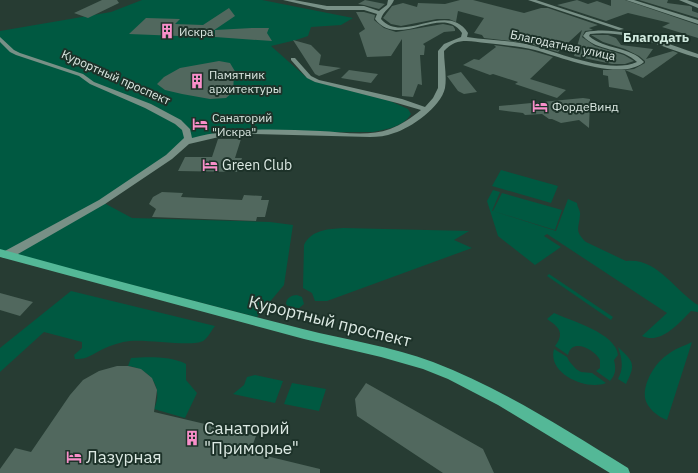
<svg xmlns="http://www.w3.org/2000/svg" width="698" height="473" viewBox="0 0 698 473" font-family="'IBM Plex Sans',sans-serif">
<style>
.green{fill:#005941}
.building{fill:#51685e}
.lines{fill:none;stroke-linecap:round;stroke-linejoin:round}
.minor{fill:#789086;fill-rule:evenodd}
.major{fill:#54b897;fill-rule:evenodd}
.labels{text-anchor:middle;dominant-baseline:central;stroke-width:4;stroke-linejoin:round;paint-order:stroke}
.far-poi-label{font-size:12px;fill:#dce9e3;stroke:#1d3229;text-anchor:start}
.far-street-label{font-size:12px;fill:#dce9e3;stroke:#1d3229}
.far-neighbourhood-label{font-size:13px;font-weight:bold;fill:#d1eadf;stroke:#1d3229}
.poi-label{font-size:14px;fill:#dce9e3;stroke:#1d3229;text-anchor:start}
.near-street-label{font-size:17px;fill:#dce9e3;stroke:#1d3229}
.near-poi-label{font-size:17px;fill:#dce9e3;stroke:#1d3229;text-anchor:start}
</style>
<rect width="100%" height="100%" fill="#273c33"/>
<path class="green" d="M142,0h120l91,18 -12,7 -30,2 -3,9 -12,4 -25,6 35,31 7,4 77,20 18,8 3,5c-8,13 -24,15 -38,18l-142,1 -43,8 -84,62 28,15 138,4 23,3 -9,60 -27,32 -257,-66v-220l111,-19z
M501,170l57,16 -7,17 -59,-17z
M493,190l7,2 -8,19h1l9,-18 60,17 -7,20 -62,-19 63,20 12,-32 9,4c0,4 4,8 3,12 -1,13 -6,16 6,27l40,19c31,-4 49,30 72,44v7l-7,-1c-12,12 -30,34 -49,25l25,-23 -120,-79 -3,2 17,11 -26,18 -37,-29 -11,-35z
M343,228l126,3 -15,9 18,8 -145,53h-12l-3,-8 -9,-5 1,-43c7,-15 24,-16 39,-17z
M549,274l64,43 -2,3 -64,-44z
M71,291l144,35c-4,5 -7,12 -12,15 -10,6 -57,-2 -73,0 -9,1 -19,4 -27,8 -10,5 -17,11 -28,10l-1,-4 8,-7v-6l-38,-10 -44,40v-24z
M297,295l5,2 2,7 -6,5 -8,-1 -4,-4c0,-6 6,-9 11,-9z
M554,313c17,8 62,20 64,42l-4,5c2,9 2,14 -4,21l-14,-10 4,-3v-8c-5,-10 -28,-23 -32,-5l-13,-9c10,-13 4,-19 -8,-27z
M692,342l-25,78c-9,-3 -20,-12 -22,-22 -2,-15 10,-35 22,-43 7,-6 17,-9 25,-13z
M618,347c16,15 18,17 8,37l-8,-5c6,-11 4,-20 0,-32z
M554,349l13,8 2,4 7,8 5,3 11,1 14,10c-19,8 -59,-9 -52,-34z
M131,358c17,-1 40,-2 55,6v16l11,13 -12,25 -31,-9c10,-22 -4,-40 -26,-43z
M255,375l28,6 -8,22 -42,-9 11,-9 3,-8z
M292,383l34,6 -7,22 -35,-7z"/>
<path class="building" d="M102,0h15l2,3 -31,15 -14,-5z
M365,0l20,4 -6,5 -15,-4 -6,-1z
M460,0h13l51,13 17,-5h7l50,17 -9,3 4,2 -8,1 -3,6 13,9 29,9 10,6 -9,3h-13l-38,-8 8,-26 -24,22 -32,-9 -42,-5 -2,-3 -8,-2 10,-15 -26,-7 -2,11 -7,-3h-12l-36,7 -10,-2 -8,-6 9,-12 11,-3 14,4 1,-4 27,1z
M577,0l11,4 9,-3 14,5v-6h14l73,25v13l-36,-11 8,-4 -42,-10 -22,8 -49,-16z
M639,0h29l-1,3 23,3 2,1v4l6,2v5z
M229,8l6,8 -31,21 -75,-3 17,-16 34,1 -5,5 28,1z
M356,12h8l11,3 -1,5 10,8 12,4 47,-8 10,2 2,3v2l-11,1 -21,12 2,2 -1,9h-4l2,30 -4,-1 -5,13 -11,-1v-57l-11,17 -24,1 -8,-24 6,-4z
M252,28h17l-2,5 5,8 -57,-4v-7z
M591,35h17l8,3 5,7 32,4 -7,10 27,-8 5,2 -35,25 -18,-8 9,-1 11,-6v-2l-6,-5 -14,-7 -22,-7z
M293,40l18,5 10,10 -2,10 22,3 -22,8 -4,-2z
M494,45l35,5 24,7 -23,22 36,11 -9,8 -42,-14 3,-2 -25,-8 -3,1 -27,-10 11,-6 5,1 17,-13z
M219,61l11,2 6,10 -2,2 -1,17 -7,6 -16,1 -28,-5 -17,-4 -8,-6 7,-7 16,-9z
M349,70l14,2 15,2 -7,9 -30,-5z
M603,70h22l8,21 -24,-4 -1,-11 -5,-1z
M461,72l16,20 -13,2 -6,-3 -11,-15z
M583,98l7,1 -1,29 -10,-8 -18,3 -9,-4h-3l-7,-5 -17,1 -2,-2 -24,-3v-4z
M218,139h23l-6,19h7l-5,14 -59,-1 7,-14h27z
M162,192l21,1 -2,4 61,3 2,-5 18,1 -1,4h8l-4,17h-8l-1,4 -104,-4 4,-8 -7,-5 4,-7z
M0,293l33,9 -13,14 -20,-6z
M117,366h11l13,3 11,9 5,12 -3,22 102,24 -6,16 70,17v4h-320v-4l15,-21 16,4 39,-57 13,-15 16,-9z
M366,383l117,66 11,24h-51l-86,-57 -2,-17z"/>
<g class="lines">
<path class="minor" d="M283,0h11l33,6h37l15,5 8,-6 1,-5h6c-3,8 -11,11 -13,19 22,26 66,-19 87,14l-1,4c20,3 39,3 59,7 30,7 82,31 111,18 -15,-15 -40,-10 -54,-26l3,-4c33,-7 81,11 112,22v4c-34,-10 -71,-29 -108,-24l-1,2c16,14 41,10 55,26 -23,20 -83,-5 -109,-12 -16,-4 -32,-5 -49,-7 -16,-2 -30,-6 -42,8 0,12 3,25 1,37 -4,19 -34,40 -51,45 -8,3 -16,4 -24,4l-117,-3 -34,3 -30,7 -17,15 -67,45 -94,54h-8l-1,-3 1,-3 96,-52 67,-45 18,-17 -2,-8 -7,-6 -30,-16 -55,-24 -11,-8 -63,-21 -6,-3 -10,-10v-5l14,13 6,3 63,21 11,8 57,22 30,16 9,9 2,9c42,-11 85,-9 128,-7 22,1 48,6 70,-2 11,-4 21,-11 31,-19l-24,-7 -82,-21 -8,-4 -16,-18v-2h4l16,18 8,4 83,19 23,8 8,-9 5,-10v-37l6,-7 17,-7 1,-4c-20,-30 -63,17 -87,-14l2,-5 -13,-4h-37z
M528,0h8l88,29 -5,1z
M626,0h8l64,20v4z
M679,0h8l11,4v4z"/>
<path class="major" d="M0,249c101,28 202,54 303,80 43,11 88,17 130,33 70,27 132,67 195,106l2,5h-20l-112,-68 -50,-26 -25,-10 -42,-12 -77,-18 -304,-82z"/>
</g>
<defs>
<g id="building-bare" transform="scale(1.2)"><path d="M-4-6H4V6H1V3H-1V6H-4ZM-2.5-4.3h1.7v1.8h-1.7ZM.8-4.3h1.7v1.8H.8ZM-2.5-1h1.7V.8h-1.7ZM.8-1h1.7V.8H.8Z" fill="#f98fca" stroke="#1d3229" stroke-width="2.5" paint-order="stroke"/></g>
<g id="hotel-bare" transform="scale(1.2)"><path d="M-6-4.5h1.5V1H6V5H4.5V3h-9V5H-6ZM-4 0a1.8 1.8 0 1 1 3.6 0ZM.5 0V-2.5h3Q6-2.5 6 0Z" fill="#f98fca" stroke="#1d3229" stroke-width="2.5" paint-order="stroke"/></g>
</defs>
<g fill-rule="evenodd">
<use href="#building-bare" x="167" y="31"/>
<use href="#building-bare" x="197" y="81"/>
<use href="#hotel-bare" x="540" y="106"/>
<use href="#hotel-bare" x="200" y="124"/>
<use href="#hotel-bare" x="210" y="165"/>
<use href="#building-bare" x="192" y="438"/>
<use href="#hotel-bare" x="74" y="457"/>
</g>
<g class="labels">
<g class="far-poi-label">
<text x="179" y="31">Искра</text>
<text x="209" y="74">Памятник<tspan x="209" dy="14">архитектуры</tspan></text>
<text x="552" y="106">ФордеВинд</text>
<text x="212" y="117">Санаторий<tspan x="212" dy="14">"Искра"</tspan></text>
</g>
<g class="far-street-label">
<text transform="translate(563 45) rotate(12)">Благодатная улица</text>
<text transform="translate(116 77) rotate(24)">Курортный проспект</text>
</g>
<g class="far-neighbourhood-label">
<text x="656" y="37">Благодать</text>
</g>
<g class="poi-label">
<text x="222" y="165">Green Club</text>
</g>
<g class="near-street-label">
<text transform="translate(330 321) rotate(14)">Курортный проспект</text>
</g>
<g class="near-poi-label">
<text x="204" y="428">Санаторий<tspan x="204" dy="20">"Приморье"</tspan></text>
<text x="86" y="457">Лазурная</text>
</g>
</g>
</svg>
